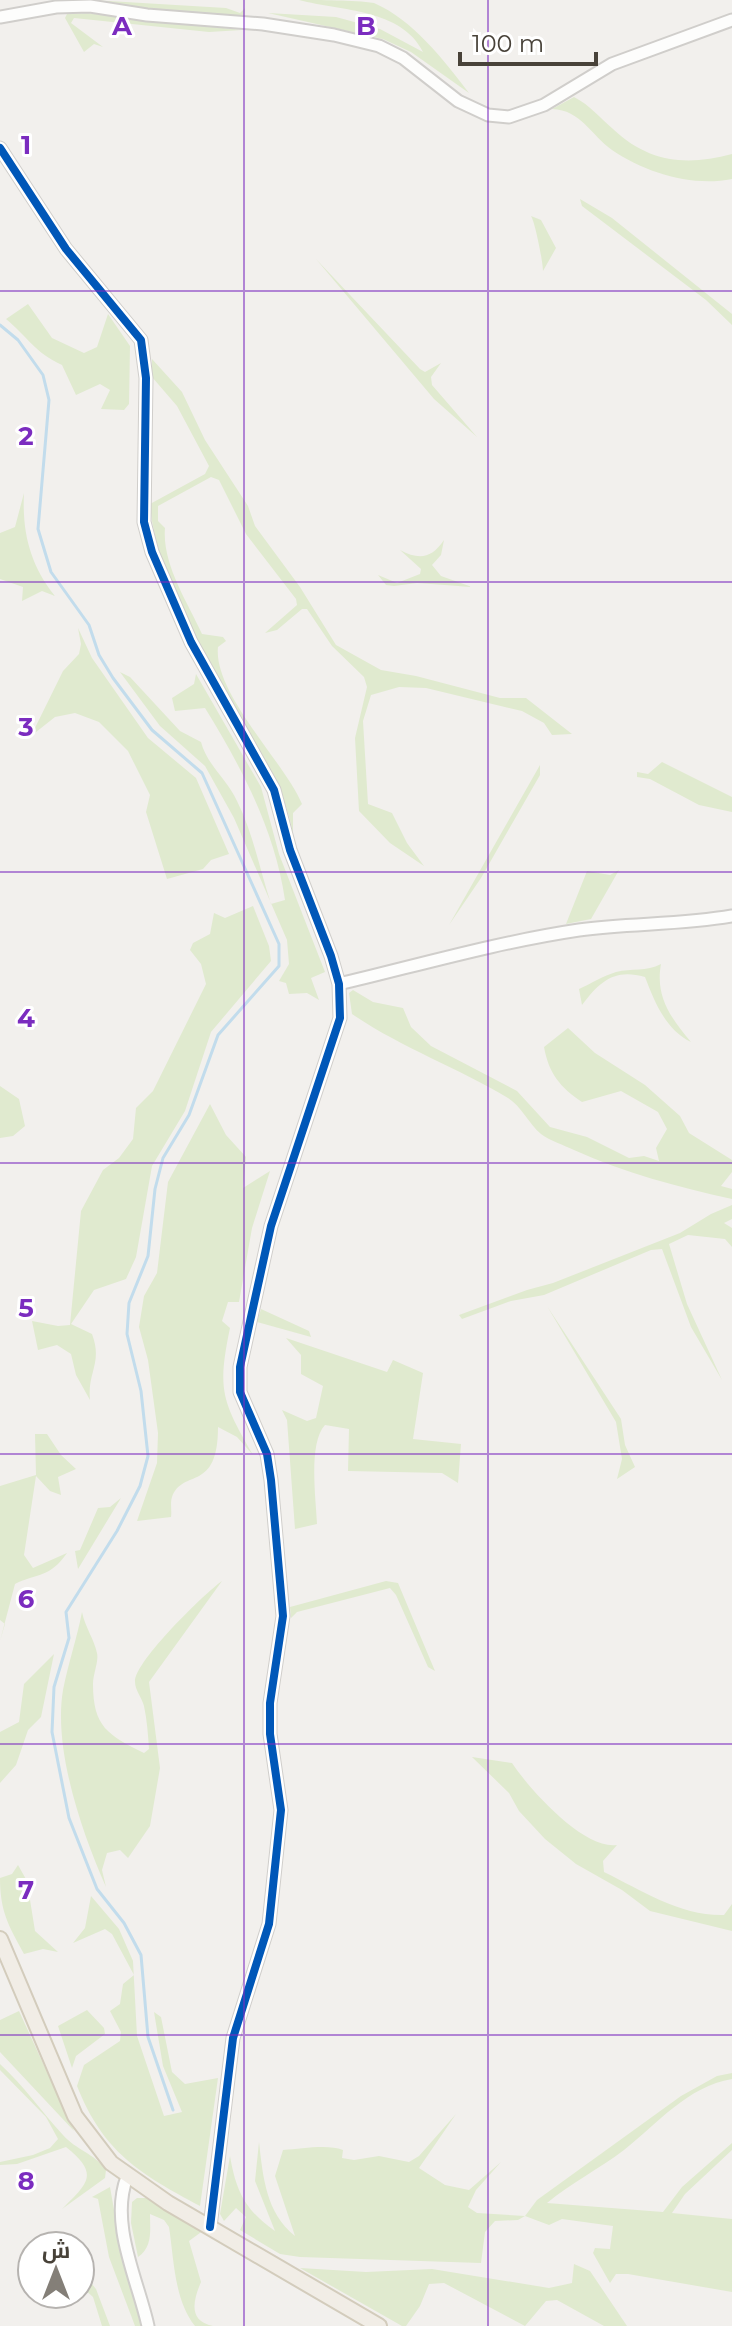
<svg xmlns="http://www.w3.org/2000/svg" width="732" height="2326" viewBox="0 0 732 2326" font-family="Montserrat,Cairo,sans-serif">
<style>
.green{fill:#e0eacf}
.lines{fill:none;stroke-linecap:round;stroke-linejoin:round}
.stream{stroke:#c2dcec;stroke-width:3}
.minor-casing{stroke:#d0cecb;stroke-width:15}
.major-casing{stroke:#d3ccbc;stroke-width:18}
.minor{stroke:#fdfdfc;stroke-width:11}
.major{stroke:#f1ede6;stroke-width:14}
.cycleway-casing{stroke:#fff;stroke-width:13}
.cycleway{stroke:#0057b8;stroke-width:8}
.grid{fill:none;stroke:#7b2cbf;stroke-width:2;stroke-opacity:0.55}
.grid-label{font-size:26px;text-anchor:middle;font-weight:bold;fill:#7b2cbf;stroke:#fff;stroke-width:6;stroke-linejoin:round;paint-order:stroke}
</style>
<rect width="100%" height="100%" fill="#f2f0ed"/>
<path class="green" d="M92,0l134,8 14,5 5,-5 -1,11 -98,-9z
M299,0c20,0 55,0 75,3 39,17 69,56 95,90l-58,-41 -28,-13 -115,-26 68,4 44,12 43,23c-21,-43 -82,-41 -124,-52z
M87,13l155,17 -33,2 -135,-14 -3,5 32,24 -9,-3 -10,8 -19,-34 2,-4z
M574,97c17,9 25,20 39,32 36,34 74,37 119,25v25c-40,8 -86,-6 -120,-29 -21,-15 -31,-40 -60,-41z
M580,199l32,19 120,96v11l-26,-25 -124,-94z
M531,216l10,4 15,28 -13,23c0,-9 -8,-49 -12,-55z
M316,259l104,110 5,3 16,-9 -10,14 1,8 45,52 -43,-38z
M28,304l24,34 32,15 13,-6 11,-33 22,32 -1,58 -5,6 -23,-1 9,-19 -10,-6 -24,11 -14,-30c-28,-13 -33,-27 -56,-46z
M152,359l30,33 23,48 43,66 7,20 45,61 36,58 45,25 35,6 84,22h26l46,36 -20,1 -8,-12 -22,-12 -96,-23 -27,-1 -28,8 -8,26 5,83 24,9 15,30 17,23 -34,-23 -31,-32 -4,-73 12,-51 -3,-10 -32,-31 -25,-37h-5l-25,21 -12,3 32,-28 -1,-6 -50,-65 -27,-54 -8,-3 -53,29v15l7,7c-3,36 22,73 37,106l21,3 3,4 -8,6c-5,46 67,116 84,157l-9,9v21c-7,-43 -30,-73 -51,-110 -35,-62 -87,-150 -92,-220l55,-30 4,-8 -32,-60 -25,-29z
M24,493c-2,39 6,72 31,103l-13,-5 -20,10 1,-14 -23,-8v-46l15,-6z
M444,540l-3,15 -9,10 9,11 31,11 -55,-4 -23,3 -8,-1 -8,-10 19,8 23,-9 1,-5 -21,-19c19,10 31,9 44,-10z
M78,628l14,30 56,80 48,40 33,76 -18,6 -8,9 -36,10 -21,-67 4,-17 -22,-44 -29,-29 -24,-9 -20,4 -24,19 32,-65 16,-17 2,-10z
M120,672l10,5 50,54 21,11c6,23 26,37 36,59 16,32 23,69 34,103l14,-4c-10,-69 -43,-132 -80,-192l-30,3 -3,-13 22,-14 2,-10 65,113 18,67 46,118 -14,6 8,22 -12,-7 -18,1 -3,-11 -7,-2 10,-17 -2,-24 -53,-122 -29,-52 -45,-40z
M662,762l70,35v15l-33,-7 -49,-26 -13,-2v-5l11,2z
M540,765v10l-59,103 -32,47z
M619,870l-28,49 -25,5 21,-53 23,4z
M253,906l16,40 2,15 -60,71 -26,79 -33,55 -16,91 -10,22 -32,11 -23,34 21,10c11,29 -5,38 -2,66l-14,-25 -5,-21 -14,-9 -19,5 -6,-29 26,5 12,-1 11,-114 22,-41 16,-12 14,-19 3,-31 17,-17 53,-107 -5,-20 -11,-14 3,-7 17,-9 4,-21 11,5z
M661,964c-6,33 10,54 30,78 -25,-12 -36,-39 -46,-65 -30,-9 -45,4 -63,28l-3,-16c13,-6 24,-13 37,-17 16,-4 30,0 45,-8z
M353,990l20,12 30,6 8,19 20,19 86,45 33,36 37,10 42,21 15,-2 15,5 -3,-13 11,-19 -9,-17 -37,-21 -39,11c-22,-15 -33,-28 -38,-55l24,-19 27,25 50,32 35,31 9,17 43,27v12l-11,14 11,3v10c-54,-12 -107,-26 -158,-49 -10,-5 -24,-9 -33,-16 -12,-10 -20,-28 -33,-36 -50,-30 -108,-51 -156,-84l-3,-21z
M0,1086l19,13 6,27 -12,10 -13,2z
M210,1104l16,31 20,22 -3,31 27,-17 -18,57 -13,74h-11l-6,19 8,7c-13,62 -8,73 23,127l-16,-18 -19,-10c0,66 -35,41 -46,70 -2,6 0,15 -1,20l-34,4 20,-58 1,-30 -10,-73 -9,-33 5,-31 13,-23 11,-91z
M732,1205v14l-8,4 8,5v19l-7,-8 -37,-4 -19,9 18,60 35,76 -31,-53 -29,-78 -11,1 -107,45 -33,6 -49,18 -3,-4 68,-25 26,-7 127,-50 31,-19z
M547,1306l74,113 4,26 10,22 -18,12 5,-20 -6,-37z
M261,1309l48,22 2,6 -54,-15z
M286,1338l101,34 6,-12 30,13 -10,66 48,5 -3,39 -16,-10 -94,-2 1,-42 -24,-4c-17,18 -9,74 -8,99l-22,5 -8,-109 -5,-10 25,11 9,-3 7,-32 -22,-12v-19z
M35,1434h12l14,21 15,14 -18,8 3,18 -11,-4 -14,-15 -12,79 9,13 34,-15c-17,25 -30,20 -52,31l-15,57 5,-17 -5,-4v-134l36,-11z
M121,1498l-43,71 -3,-18 5,-1 18,-42 12,-1z
M222,1581l-73,101 11,86 -10,58 -22,32 -8,-8 -13,3 -5,17 4,17c-24,-54 -53,-138 -43,-197 5,-26 14,-52 19,-78 3,15 12,27 15,41 2,8 -4,21 -4,31 0,43 15,51 51,69l5,-4c-1,-15 -2,-29 -5,-43 -2,-8 -9,-16 -9,-24 -1,-20 70,-89 87,-101z
M386,1581l12,2 37,88 -7,-4 -32,-72 -6,-7 -93,24 -6,6 -1,-11z
M54,1654l-13,63 -13,13 -12,35 -16,18v-51l19,-10 5,-38z
M472,1757l40,6c18,27 72,87 105,82l-14,16 1,11c39,19 76,44 120,43l8,-11v27l-82,-20 -28,-21 -46,-26 -31,-25 -26,-28 -10,-18z
M18,1865l9,16 8,50 23,21 -15,-3 -19,5c-16,-29 -24,-43 -24,-76l12,-4z
M91,1896l28,33 14,32 4,75 27,80 18,-4 -19,-46 -9,-54 7,5 11,55 13,12 33,-6 -18,128c-60,-32 -97,-54 -123,-120l7,-21 36,-24 1,-9 -11,-21 10,-7 3,-20 11,-9 -22,-41 -7,-5 -32,14 12,-15z
M87,2010l17,18 1,6 -29,22 -4,12 -14,-42z
M19,2011l55,120 -74,-79v-32z
M0,2064c24,22 41,47 63,71 13,15 31,18 43,35l-1,8 -43,31c26,-26 38,-35 4,-62l-49,17 -17,1v-3l33,-7 17,-7 8,-9 -12,-22 -46,-47z
M732,2073v6c-44,7 -75,45 -108,71 -25,19 -53,33 -77,53l116,9 19,-25 50,-44v7l-47,44 -13,19 60,6v73l-104,-18h-12l-6,9 -17,-30 2,-5 15,1 3,-23 -51,-7 -13,6 -24,-9 -7,4 -23,1 -10,11 -4,31 -181,-6 -20,-3 -40,-24 6,-13 -10,-9 -12,13 -4,-7 10,-58c6,35 15,54 45,75l-20,-50 4,-39c4,35 7,71 36,94l-20,-60 8,-26c19,-1 44,-6 60,0l-1,8 12,2 25,-4 30,6 10,-6 37,-42 -37,54 26,17 24,5 32,-28 -25,28 -8,17 9,6 48,3 12,-16 144,-104 36,-20z
M110,2187l12,68 19,71h-6l-26,-69 -11,-58 -6,-2z
M137,2198h9l58,32 -15,11 12,41c-8,19 -13,39 12,44h-18c-21,-26 -21,-67 -26,-99l-5,-7 -14,-6c0,16 3,33 -12,43l-7,-34 1,-21z
M574,2264l16,7 37,55h-23l-47,-26 -11,1 -21,25 -81,-43 -15,1 -9,22 -14,20h-4l-102,-58 66,4 66,-3 117,19 23,-5z
M87,2278l9,11 14,37h-8l-9,-29 -9,-8 -4,1v-10z"/>
<g class="lines">
<path class="stream" d="M0,325l18,15 25,35 6,25 -11,129 13,43 38,53 10,30 14,23 39,52 50,43 77,171v22l-61,69 -29,80 -26,43 -8,31 -7,67 -19,47 -2,31 14,57 7,65 -8,30 -23,45 -51,81 3,26 -15,49 -2,45 17,86 28,71 27,34 17,32 7,82 25,73"/>
<g class="minor-casing">
<path id="minor" d="M0,17l56,-10 34,-1 57,9 116,9 71,11 45,11 24,12 55,43 30,14 21,2 35,-12 68,-41 120,-44
M0,148l66,101 75,91 5,38 -2,144 8,30 39,90 83,148 16,60 41,106 8,28 1,34 -69,208 -31,141v25l27,62 4,26 12,136 -13,87v31l11,76 -12,114 -36,114 -23,189
M339,984c80,-19 159,-42 240,-54 51,-7 102,-5 153,-14
M127,2177c-18,47 11,103 21,149"/>
</g>
<g class="major-casing">
<path id="major" d="M0,1939l75,177 36,47 57,40 211,123"/>
</g>
<use href="#minor" class="minor"/>
<use href="#major" class="major"/>
<g class="cycleway-casing">
<path id="cycleway" d="M0,148l66,101 75,91 5,38 -2,144 8,30 39,90 83,148 16,60 41,106 8,28 1,34 -69,208 -31,141v25l27,62 4,26 12,136 -13,87v31l11,76 -12,114 -36,114 -23,189"/>
</g>
<use href="#cycleway" class="cycleway"/>
</g>
<path class="grid" d="M244,0v2326M488,0v2326M0,291h732M0,582h732M0,872h732M0,1163h732M0,1454h732M0,1744h732M0,2035h732"/>
<g class="grid-label">
<text x="122" y="35">A</text>
<text x="366" y="35">B</text>
<text x="26" y="154">1</text>
<text x="26" y="445">2</text>
<text x="26" y="736">3</text>
<text x="26" y="1027">4</text>
<text x="26" y="1317">5</text>
<text x="26" y="1608">6</text>
<text x="26" y="1899">7</text>
<text x="26" y="2190">8</text>
</g>
<g transform="translate(56 2270)"><circle r="38" fill="#ffffff" stroke="#b6b3b0" stroke-width="2"/>
<path d="M0-6L14 30L0 20L-14 30Z" fill="#847f78"/>
<text y="-12" font-size="22" font-weight="bold" text-anchor="middle" fill="#484239">ش</text>
</g>
<path d="M460 52v12h136v-12" fill="none" stroke="#484239" stroke-width="4"/>
<text x="472" y="52" font-size="24" fill="#484239" stroke="#ffffff" stroke-width="6" paint-order="stroke">100 m</text>
</svg>
